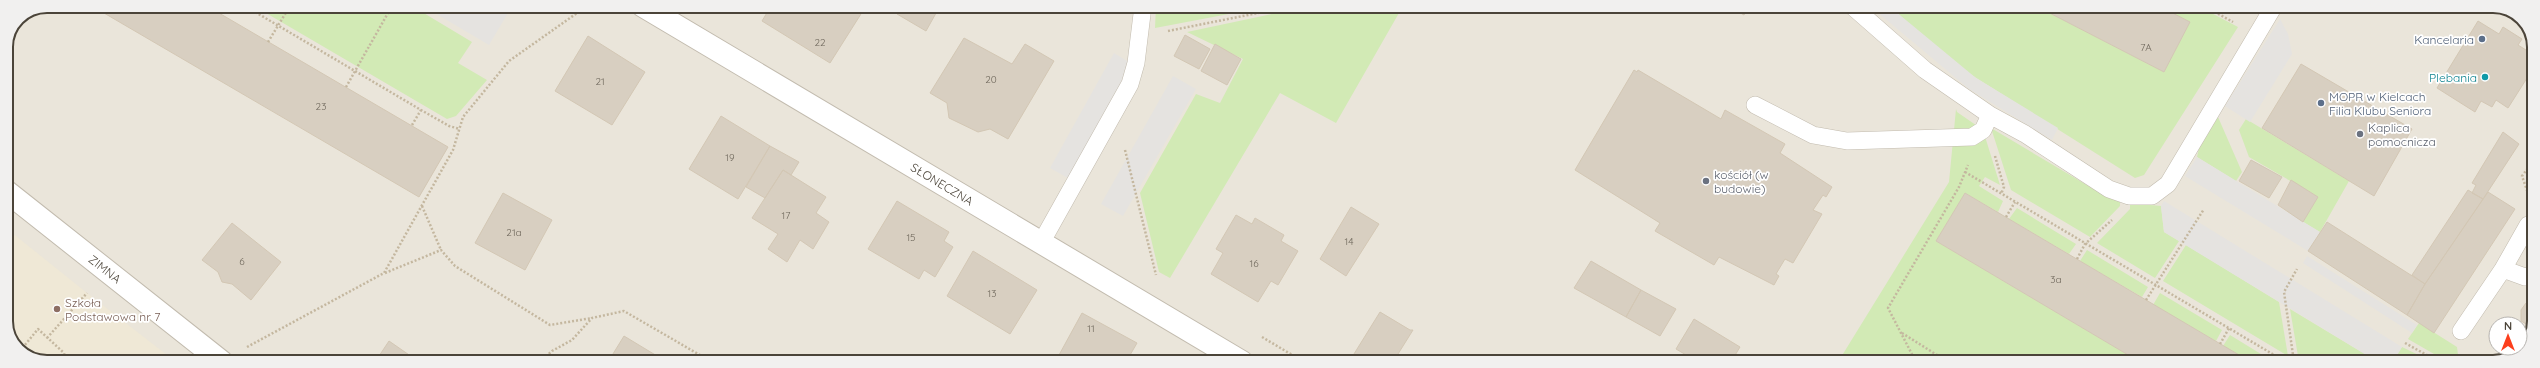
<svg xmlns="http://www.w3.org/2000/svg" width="2540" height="368" viewBox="0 0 2540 368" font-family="Quicksand,sans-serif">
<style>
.residential{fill:#eae5da;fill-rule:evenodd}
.education{fill:#efe8d6}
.green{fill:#d2eab5}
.parking{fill:#e5e3e0}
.building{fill:#d8cfc1;stroke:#d3c7b4}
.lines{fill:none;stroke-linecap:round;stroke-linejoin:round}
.lane-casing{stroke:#c2bbae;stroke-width:18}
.street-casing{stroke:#c2bbae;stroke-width:24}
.path{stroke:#c4b79f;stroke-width:2.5;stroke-dasharray:2 2;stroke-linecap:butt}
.lane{stroke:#fff;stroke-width:17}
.street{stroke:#fff;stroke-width:22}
.service-dot{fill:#5c6f8a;stroke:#fff;stroke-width:1.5}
.culture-dot{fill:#0f9aa8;stroke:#fff;stroke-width:1.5}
.worship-dot{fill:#6b7280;stroke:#fff;stroke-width:1.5}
.education-dot{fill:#8d6e63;stroke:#fff;stroke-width:1.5}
.labels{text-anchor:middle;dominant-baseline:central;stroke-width:3.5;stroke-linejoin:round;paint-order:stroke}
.number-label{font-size:10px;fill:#6e675b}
.service-label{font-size:12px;fill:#4e5e75;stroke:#fff;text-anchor:end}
.culture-label{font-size:12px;fill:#0d838f;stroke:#fff;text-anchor:end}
.worship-label{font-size:12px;fill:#5b616d;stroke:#fff;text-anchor:start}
.street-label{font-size:12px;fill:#4b4439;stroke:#fff}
.education-label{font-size:12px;fill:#785e54;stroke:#fff;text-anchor:start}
.rim{fill:none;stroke:#4b4439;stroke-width:2}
</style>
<rect width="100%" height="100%" fill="#f6f3ec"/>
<path class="residential" d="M47,6h2451l24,12 12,24v284l-14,26 -27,10h-2451l-24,-12 -12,-24v-279l12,-29zM2496,324h24v24h-24z"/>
<path class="education" d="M6,228l81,65 89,69h-134l-24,-12 -12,-24z"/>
<path class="green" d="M254,6h158l60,36 -14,21 29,17 -31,36 -9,3z
M1156,6h115l-116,22z
M1309,6h94l-67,117 -56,-30 -110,185 -11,-6 -19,-79 56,-99 24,9 23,-44 -56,-27z
M1888,6h148l128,66 26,-50 -28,-14 1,-2h35l40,21 -94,148 -9,3 -165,-104z
M1956,109l1,3 26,18 17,55 -15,-8 -6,9 24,15 -5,11 -33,-19 -29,48 204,121h-302l111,-180z
M2218,117l24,55 -6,9 -39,-24 2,-9z
M2246,119l103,62 -29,51 -17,-10 15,-25 -69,-40 -10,-27z
M1991,128l111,66 18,7v5l-30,31 -79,-47z
M2130,203l31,3 3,26 15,9 -24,37 -58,-35 33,-34z
M2017,208l59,36 -7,10 -60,-35z
M2186,245l93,57 9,54 -125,-75z
M2087,250l61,37 -6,10 -62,-36z
M2160,293l62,37 -6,11 -63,-36z
M2290,309l88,53h-79z
M2419,323l38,24 1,8 -17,3 -33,-19z
M2230,335l44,27h-23l-28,-16z
M2402,347l27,13 -37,2z"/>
<path class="parking" d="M423,6h89l-23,39z
M1870,6h19l87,72 82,50 -6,12 -83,-51z
M2280,19l8,15 4,20 -42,68 -25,-16z
M1114,53l18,11 -64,114 -18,-10z
M1173,76l23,13 -73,127 -22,-12z
M2197,157l123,75 -12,19 -123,-75z
M2164,201l238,146 -9,15h-15l-214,-130 -3,-26z
M2307,256l110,69 -5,8 -109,-70z"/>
<path class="building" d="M92,6h115l241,141 -29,50z
M771,6h95l-36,57 -68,-42z
M902,6h38l-14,25 -29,-17z
M1728,6h21l-5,9z
M2036,6h123l31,16 -26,50z
M2478,21l21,13 4,-7 19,12 -4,6 16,10v12l-26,41 -12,-8 -4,7 -11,-6 -6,11 -38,-24z
M1185,35l25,14 -11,20 -25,-13z
M588,36l57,36 -33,53 -57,-34z
M964,38l48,26 13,-20 29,17 -46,78 -18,-10 -12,3 -29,-14 -2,-15 -17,-10z
M1215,44l26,15 -14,26 -26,-14z
M2301,64l111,65 -38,67 -112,-68z
M1634,70l3,2 1,-2 83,49 4,-9 60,34 -5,9 52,34 -6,10 -3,-2 -10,15 9,4 -29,49 -8,-4 -9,15 3,2 -5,9 -55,-28 -5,8 -59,-34 5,-8 -85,-53z
M721,116l49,30 -32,53 -49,-30z
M2503,132l16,12 -36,55 -11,-6 4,-8 -4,-2z
M770,146l29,16 -8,13 -8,-5 -18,28 -19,-11z
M2251,160l31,17 -13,21 -30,-17z
M783,170l43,27 -10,16 13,9 -16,27 -13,-9 -13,22 -19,-13 10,-15 -26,-16z
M2291,180l27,17 -15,25 -25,-17z
M2468,190l15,9 -58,85 -13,-9z
M2488,192l27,17 -81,124 -27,-18 18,-31z
M503,193l49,27 -27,50 -50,-27z
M1965,193l286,169h-111l-204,-121z
M897,201l52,31 -5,9 9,6 -18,30 -11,-7 -5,9 -51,-30z
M1351,207l28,17 -33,52 -26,-17z
M1236,215l16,9 3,-6 29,17 -3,6 17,10 -20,34 -7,-4 -13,21 -47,-28 12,-21 -7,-4z
M2327,222l98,62 -18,31 -99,-64z
M232,223l49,39 -30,38 -19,-16 -10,-2 -4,-10 -16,-12z
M973,251l64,39 -27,44 -63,-38z
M1591,261l50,29 -15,27 -52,-29z
M1641,290l35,19 -16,27 -34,-19z
M2534,301v25l-1,2 -12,-7v-11l5,-7z
M1380,312l30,18h3l-20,32h-44z
M1082,313l55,30 -11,19h-54l-13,-7z
M1694,319l46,28 -9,15h-33l-22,-13z
M624,336l43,26h-59z
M389,341l26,18 -3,3h-37z"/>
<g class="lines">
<g class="lane-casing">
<path id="lane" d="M1852,6l73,64 65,45 35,19 84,55 20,7h23l16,-12 106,-178
M1755,105l58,30 34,6 125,-4 11,-7 7,-15
M1041,243l89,-159 6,-21 7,-57
M2503,269l22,8 9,-1
M2461,331l42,-62 25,-44"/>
</g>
<g class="street-casing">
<path id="street" d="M643,6l599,356
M6,191l216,171"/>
</g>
<path class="path" d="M245,6l176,104 28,16 11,3
M2204,6l29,16
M1168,31l125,-25
M268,42l22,-36
M346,87l46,-81
M412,125l9,-15
M1125,150l31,125
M1995,156l9,31 -3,7
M1965,172l321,190
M2530,199l-8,-23 12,-16
M422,206l19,44
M2006,217l9,-15
M2077,259l8,-15 27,-24
M385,273l56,-23 14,16 95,59 42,-7
M2146,300l58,-91
M1902,333l46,29
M1262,337l42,25
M47,338l40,-45
M2405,343l29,16 1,3
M2220,344l9,-16
M247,347l137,-74 69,-123 10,-33 46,-56 78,-55
M20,351l18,-22 26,24 2,9
M540,362l12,-11 20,-11 20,-22 32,-7 88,51
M1916,362l-28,-54 71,-121 9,-22
M2294,362l-10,-70 13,-23
M2451,362l16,-3 9,3"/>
<use href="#lane" class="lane"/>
<use href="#street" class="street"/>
</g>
<g class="service-dot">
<circle cx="2482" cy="39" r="4"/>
<circle cx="2321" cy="103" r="4"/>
</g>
<circle class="culture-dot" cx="2485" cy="77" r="4"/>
<g class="worship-dot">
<circle cx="2360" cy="134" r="4"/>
<circle cx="1706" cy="181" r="4"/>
</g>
<circle class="education-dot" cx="57" cy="309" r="4"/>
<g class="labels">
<g class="number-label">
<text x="820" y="42">22</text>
<text x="2146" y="47">7A</text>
<text x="991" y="79">20</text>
<text x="600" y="81">21</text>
<text x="321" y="106">23</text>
<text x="730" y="157">19</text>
<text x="786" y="215">17</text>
<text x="514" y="232">21a</text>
<text x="911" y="237">15</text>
<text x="1349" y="241">14</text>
<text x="242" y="261">6</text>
<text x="1254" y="263">16</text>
<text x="2056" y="279">3a</text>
<text x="992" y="293">13</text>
<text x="1091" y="328">11</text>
</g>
<g class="service-label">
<text x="2474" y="39">Kancelaria</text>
<text x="2329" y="96" text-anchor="start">MOPR w Kielcach<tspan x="2329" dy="14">Filia Klubu Seniora</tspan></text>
</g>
<g class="culture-label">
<text x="2477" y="77">Plebania</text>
</g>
<g class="worship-label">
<text x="2368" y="127">Kaplica<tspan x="2368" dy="14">pomocnicza</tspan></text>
<text x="1714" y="174">kościół (w<tspan x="1714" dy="14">budowie)</tspan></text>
</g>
<g class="street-label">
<text transform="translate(942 184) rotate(31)">SŁONECZNA</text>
<text transform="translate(105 269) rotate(38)">ZIMNA</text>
</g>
<g class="education-label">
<text x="65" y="302">Szkoła<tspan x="65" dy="14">Podstawowa nr 7</tspan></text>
</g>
</g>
<path d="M0 0H2540V368H0ZM47 13H2493A34 34 0 0 1 2527 47V321A34 34 0 0 1 2493 355H47A34 34 0 0 1 13 321V47A34 34 0 0 1 47 13Z" fill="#f1f0ef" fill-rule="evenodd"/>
<path class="rim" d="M47 13H2493A34 34 0 0 1 2527 47V321A34 34 0 0 1 2493 355H47A34 34 0 0 1 13 321V47A34 34 0 0 1 47 13Z"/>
<g transform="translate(2508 336)"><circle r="19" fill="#ffffff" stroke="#b7b4b0"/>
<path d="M0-3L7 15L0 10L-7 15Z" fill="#fc3f1d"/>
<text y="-6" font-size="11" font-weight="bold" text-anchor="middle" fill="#4b4439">N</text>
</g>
</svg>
